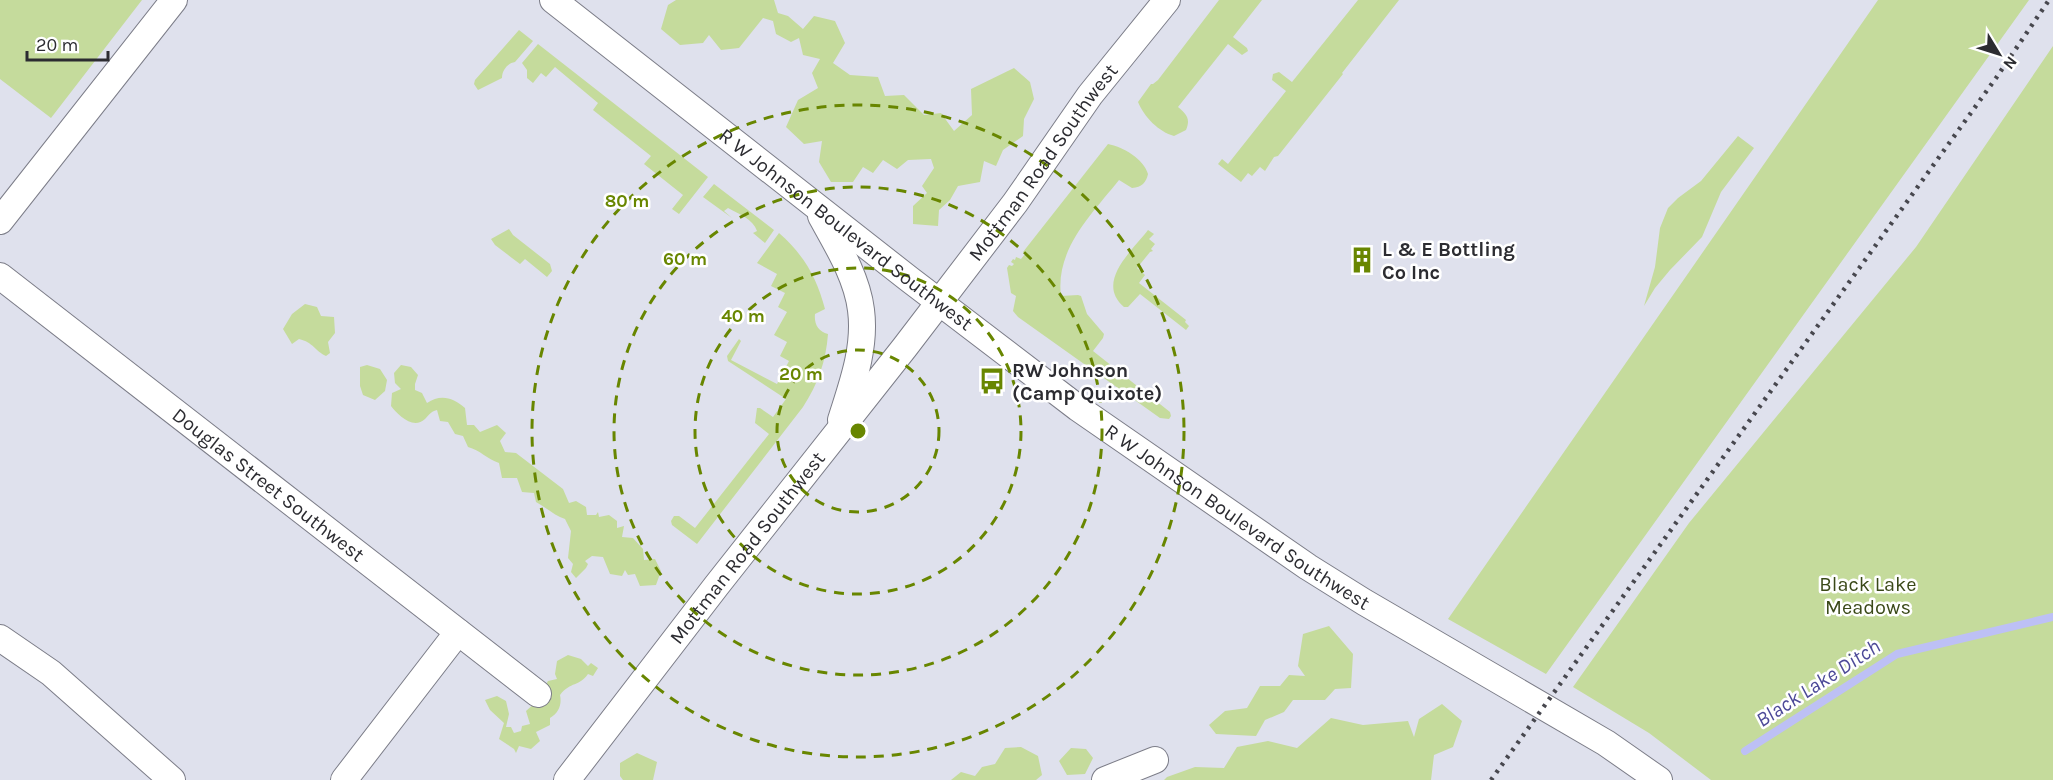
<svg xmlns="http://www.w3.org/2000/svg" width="2053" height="780" viewBox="0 0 2053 780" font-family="Karla,sans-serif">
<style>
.green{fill:#c5db9c}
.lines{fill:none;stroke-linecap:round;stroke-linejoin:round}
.stream{stroke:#bdc0f5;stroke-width:8}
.minor-casing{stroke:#7c7d88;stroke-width:28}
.minor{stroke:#fff;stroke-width:26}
.rail{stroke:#47474e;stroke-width:4.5;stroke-dasharray:3 6;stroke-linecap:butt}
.ring{fill:none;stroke:#688600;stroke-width:3;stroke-dasharray:10 8}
.labels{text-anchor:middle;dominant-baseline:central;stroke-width:5;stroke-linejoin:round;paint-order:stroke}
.street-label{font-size:20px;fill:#2c2c31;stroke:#fff}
.poi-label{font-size:20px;font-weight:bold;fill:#2c2c31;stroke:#fff;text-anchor:start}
.park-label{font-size:20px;fill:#3a4918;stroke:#fff}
.water-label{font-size:21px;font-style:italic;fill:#4d4a98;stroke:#fff}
.centre{fill:#688600;stroke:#fff;stroke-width:3}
.ring-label{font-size:18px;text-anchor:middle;font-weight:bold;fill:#688600;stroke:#fff;stroke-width:5;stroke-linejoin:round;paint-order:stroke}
</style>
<rect width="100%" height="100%" fill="#dfe1ed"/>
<path class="green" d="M0,0h142l-91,118 -51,-39z
M676,0h98l4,13 10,3 15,13 11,-13 21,5 10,22 -12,20 17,12 28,2 7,19 19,-1 20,20 17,-2 13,18 18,-16 -1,-26 43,-21 16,14 4,17 -10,20 -1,17 -20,14 -7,16 -12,-5 -4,21 -22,4 -8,14 -11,10 -1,16 -25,-2v-18l14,-13 -5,-7 12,-18 -3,-9 -23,1 -11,9 -14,-9 -10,13 -10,-6 -10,15h-22l-12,-20 3,-21 -18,3 -18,-17 12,-27 20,-12 -6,-15 8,-14 -17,-4 -4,-17 -8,4 -15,-8 -3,-13 -10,-3 -24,30 -18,2 -12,-15 -6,8 -23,2 -19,-16 7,-24z
M1219,0h43l-29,37 14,11 1,3 -6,4 -14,-11 -50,63c8,7 13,11 8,23l-12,6c-15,-4 -30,-19 -36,-34l13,-18h2l5,-4z
M1358,0h41l-57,73 1,1 -65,82 -4,1 -9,14 -5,-4 -8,9 -4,-3 -7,9 -23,-18 4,-5 6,5 58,-73 -14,-11 1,-6 6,-2 13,10z
M1878,0h151l-483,674 -98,-55z
M519,30l14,11 -18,21c-7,1 -13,8 -13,16l-24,12 -4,-6 1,-4z
M538,44l170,133 -29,37 -7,-5 11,-14 -39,-31 7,-8 -58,-46 5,-7 -43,-36 -9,10 -5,-4 -8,10 -6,-5v-8l-5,-7z
M2053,46v734h-342l-62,-47 -76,-46 116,-164 227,-276z
M1738,136l16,12 -33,44 -19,45 -32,33 -15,18 -11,18 11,-39 5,-39 8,-20 10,-10 23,-17z
M1108,144c15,3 36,15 40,30 -2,9 -6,13 -16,14l-13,-8c-27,34 -64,69 -58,116l17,-1 3,1 6,18 17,20 -1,4 -10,13 77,61 1,4 -2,3 -9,-1 -142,-101 -5,-6 3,-15 -5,-3 -4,-25 2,-3 3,1 2,-2 -3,-2 2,-3 2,1 1,-3 5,2 4,-5 -2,-2z
M714,184l60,46 -9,13 -12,-10 4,-2c-4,-12 -18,-17 -29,-23l-4,3 8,7 -29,-21z
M509,229l4,6 37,29 2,7 -5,6 -22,-18 -5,5 -25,-19 -4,-6z
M1148,230l6,4 -5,5 6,5 -4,5 2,2 -3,1 -13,16 8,7 -6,8 47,37 -1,2 4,4 -3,4 -46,-36 -12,13h-4c-29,-25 8,-56 24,-77z
M779,233c25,22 38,45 46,76l-10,5c-1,10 3,17 13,20 -2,27 -10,50 -25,73l-106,137 -25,-19 -1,-4 3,-5h5l16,12 74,-94 -14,-11 2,-15h3l13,9 13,-18 -58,-38 -1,-5 12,-17 2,2 -10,19 46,24 12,-23 -9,-5 7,-14 -13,-7 13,-23 -9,-5 7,-14 -14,-7 6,-12 -20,-11z
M305,304l12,3 4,9 13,1 1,16 -7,9 2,11 -4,3c-11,-5 -13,-14 -27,-17l-7,5 -9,-15 9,-15z
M367,365l13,4 7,11 -2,11 -10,9 -12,-5 -3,-9v-19z
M401,365l10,2 7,8 -3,9v6l7,3 5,10c13,-9 26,-6 38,5l2,17h7l6,7 17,-7 9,8 -6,8 5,11 11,1 47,36 6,14 7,-2 10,6 1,8h9l2,-3 1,5 10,-2 8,6v7l7,-2 -2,11 11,1 10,11 1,11 11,-1 6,12 -5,14 -16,1 -5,-12 -7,1 -3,-5 -3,6 -12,-2 -7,-17 -11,-1 -7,5 3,3 -2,4 -10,10 -5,-6 2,-8 -5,-6 3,-27 -6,-12c-10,-3 -18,-11 -29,-17l-2,-9 -12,-1 -5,-14h-15l-3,-15c-12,-4 -19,-13 -31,-16l-5,-11 -8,-2 -7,-12 -8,-1 -3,-11c-7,2 -7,4 -12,9 -12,11 -27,-4 -34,-13l1,-13 9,-4 -6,-6 -1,-10z
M1329,626l24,28 -2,34 -16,1 -10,11h-32l-9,12 -19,8 -9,16 -40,-2 -7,-9 16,-14 22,-3 13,-22h20l9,-11 16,1 -7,-10 5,-32z
M568,655l13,4 7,7 3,-3 7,5 -5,8 -5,-2c-9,13 -17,7 -28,21 2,9 -1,18 -10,23v7l-14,7 4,9 -9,8 -12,-3 -3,7 -2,-4 -15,-10 5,-16 -14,-13 -5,-10 12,-4 9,5 3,13 -3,13h5l3,6 7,-2 1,-5 8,-2 -4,-13 9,-8 13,-22 9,-2 -2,-5 2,-13z
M1442,704l20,17 -9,26 -19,8 -3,25h-267l3,-3 28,-10 29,1 13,-21 31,-6 29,7 34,-30 32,7 45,-4 6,16 5,-18z
M1021,747l17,9 4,19 -6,5h-85l10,-8 14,4 7,-9 13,-3 10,-16z
M1071,748l15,1 7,9 -8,16 -18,1 -8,-14z
M637,753l20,9 -4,18h-30l-3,-4v-13z"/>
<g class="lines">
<path class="stream" d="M1745,751l152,-97 156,-37"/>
<g class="minor-casing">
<g id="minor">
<path id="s1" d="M553,0l356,279 169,129 230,159 56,35 242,141 53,37"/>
<path d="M821,216c16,29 36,61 40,94 5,38 -9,75 -20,110"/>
<path d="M0,221l174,-221"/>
<path id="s2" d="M0,276l538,418"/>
<path d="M0,638l51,35 121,107"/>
<path d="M344,780l114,-148"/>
<path id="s3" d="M567,780l150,-195 188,-238 110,-144 75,-108 77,-95"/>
<path d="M1105,780l50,-20"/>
</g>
</g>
<use href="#minor" class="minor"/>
<path class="rail" d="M1491,780l505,-702 53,-78"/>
</g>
<g class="ring">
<circle cx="858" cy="431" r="81"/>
<circle cx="858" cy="431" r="163"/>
<circle cx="858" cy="431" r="244"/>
<circle cx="858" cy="431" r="326"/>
</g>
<defs>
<g id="building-bare" transform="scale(2.07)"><path d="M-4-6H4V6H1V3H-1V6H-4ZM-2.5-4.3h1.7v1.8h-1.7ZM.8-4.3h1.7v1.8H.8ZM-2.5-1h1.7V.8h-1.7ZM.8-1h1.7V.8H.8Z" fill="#688600" stroke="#fff" stroke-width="2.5" paint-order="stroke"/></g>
<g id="bus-bare" transform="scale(2.07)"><path d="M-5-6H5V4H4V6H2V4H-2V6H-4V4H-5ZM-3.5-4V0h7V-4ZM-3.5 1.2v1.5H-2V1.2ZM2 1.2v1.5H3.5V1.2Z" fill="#688600" stroke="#fff" stroke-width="2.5" paint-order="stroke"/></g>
</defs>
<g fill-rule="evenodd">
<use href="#building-bare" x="1362" y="260"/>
<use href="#bus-bare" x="992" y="381"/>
</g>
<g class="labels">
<g class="street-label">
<text stroke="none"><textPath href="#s3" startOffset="780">Mottman Road Southwest</textPath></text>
<text stroke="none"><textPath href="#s1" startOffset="372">R W Johnson Boulevard Southwest</textPath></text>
<text stroke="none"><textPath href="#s2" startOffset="340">Douglas Street Southwest</textPath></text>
<text stroke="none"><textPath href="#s1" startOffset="858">R W Johnson Boulevard Southwest</textPath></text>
<text stroke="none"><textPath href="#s3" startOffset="294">Mottman Road Southwest</textPath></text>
</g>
<g class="poi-label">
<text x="1382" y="249">L &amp; E Bottling<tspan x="1382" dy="23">Co Inc</tspan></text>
<text x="1012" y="370">RW Johnson<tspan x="1012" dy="23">(Camp Quixote)</tspan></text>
</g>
<g class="park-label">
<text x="1868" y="584">Black Lake<tspan x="1868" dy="23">Meadows</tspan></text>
</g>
<g class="water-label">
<text transform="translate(1818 683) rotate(-33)">Black Lake Ditch</text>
</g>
</g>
<circle cx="858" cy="431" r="9" class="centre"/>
<g class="ring-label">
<text x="627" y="207">80 m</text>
<text x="685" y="265">60 m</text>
<text x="743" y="322">40 m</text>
<text x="801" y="380">20 m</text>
</g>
<g transform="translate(1999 54) rotate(128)" stroke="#ffffff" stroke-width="4.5" paint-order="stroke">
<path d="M0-4.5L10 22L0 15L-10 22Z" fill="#2c2c31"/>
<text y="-9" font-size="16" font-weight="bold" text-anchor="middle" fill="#2c2c31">N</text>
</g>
<path d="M27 51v9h81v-9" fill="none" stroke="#2c2c31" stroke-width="3"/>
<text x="36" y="51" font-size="18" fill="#2c2c31" stroke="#ffffff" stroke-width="4.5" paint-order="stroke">20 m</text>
</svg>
